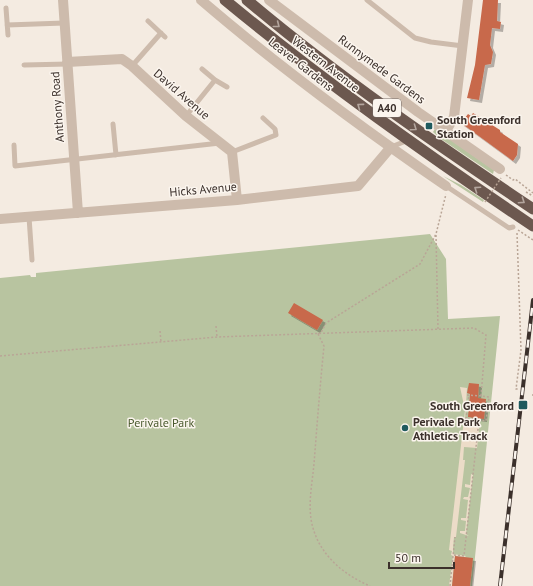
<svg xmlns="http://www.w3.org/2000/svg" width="533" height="586" viewBox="0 0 533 586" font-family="'PT Sans',sans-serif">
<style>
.green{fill:#b8c4a0}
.plaza{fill:#ecdcc8}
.building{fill:#c8694b;filter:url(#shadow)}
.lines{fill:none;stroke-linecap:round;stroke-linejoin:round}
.path{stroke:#b9a596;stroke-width:1.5;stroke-dasharray:2 2;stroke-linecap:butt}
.service{stroke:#cdbbac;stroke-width:5}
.minor{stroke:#cdbbac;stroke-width:10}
.trunk{stroke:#6c584f;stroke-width:11}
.rail-casing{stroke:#3b302b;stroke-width:4}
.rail{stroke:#fbf5ee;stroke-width:2.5;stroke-dasharray:8;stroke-linecap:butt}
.path-bridge{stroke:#b9a596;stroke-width:1.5;stroke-dasharray:2 2;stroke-linecap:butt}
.oneway{stroke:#b4a69e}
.poi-dot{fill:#1f5a5e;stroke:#fbf5ee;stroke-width:1.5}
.labels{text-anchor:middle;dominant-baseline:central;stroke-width:3;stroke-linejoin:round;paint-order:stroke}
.shield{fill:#fbf5ee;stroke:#756b66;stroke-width:1}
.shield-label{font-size:11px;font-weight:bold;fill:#3b302b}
.street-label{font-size:12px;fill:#3b302b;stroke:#fbf5ee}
.poi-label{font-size:12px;font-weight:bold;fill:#3b302b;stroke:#fbf5ee;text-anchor:start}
.park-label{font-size:12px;fill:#4a5a2e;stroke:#fbf5ee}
</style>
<defs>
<filter id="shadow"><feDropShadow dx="3" dy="3" stdDeviation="0" flood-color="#0004"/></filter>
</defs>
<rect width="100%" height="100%" fill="#f4ebe1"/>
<path class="green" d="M435,129l59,41 -1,4 -52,-35 -8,-7z
M443,176l18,9 23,15 -1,2z
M430,234l16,25 2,60 52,-3 -28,270h-472v-308l30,-3 1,2h5v-4z"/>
<path class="plaza" d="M460,387l7,1 -2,32 15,1 -3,27 -13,-1 -1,13h2l-9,77h-2l-1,13v4l13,2 -1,1 -10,-1 -3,30h-3l4,-30 -2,-1 1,-4 -3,-1 16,-140z
M471,474l2,1 -7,59 3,2 -9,-3v-2h5l1,-10 -5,-1v-2h5l2,-18 -5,-1 1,-2h4l2,-9 -5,-1v-3l5,1z"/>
<path class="building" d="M483,0h15l-1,21 4,1 -1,7 -8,-1 -2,17 3,7 -2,12 -6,1 -6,35 -12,-2 8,-33z
M473,113l27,17v2l18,12 -1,11 -4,6 -52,-38 7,-9 3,2z
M294,303l29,17 -6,10 -29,-17z
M469,383l10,1 -1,14 8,1 -2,20 -16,-2 2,-23 -3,-1z
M455,556l18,2 -3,28h-18z"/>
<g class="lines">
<path class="path" d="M506,175l7,5 2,-1 18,14
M526,192l7,4
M518,230l15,10
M517,233l4,117 -5,39h2
M436,235l2,94
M216,326l1,11
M160,331l1,11
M318,334l6,12c-4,40 -7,79 -10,118 -2,21 -7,44 -1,64 8,28 31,47 57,58
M318,334l4,-3 4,-8 94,-59 16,-30 10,-40
M0,356l217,-19 257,-9 12,7 -5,61 8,1 -3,24 -21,-3
M467,395l14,1
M532,395h1
M466,419l3,-24
M454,555l10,1 15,-136
M450,586l5,-49"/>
<path class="service" d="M367,0l48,38 16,4 32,4
M6,8l2,27
M148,21l17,16
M7,25l57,-2
M24,65l44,-1
M132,66l29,-33
M202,69l13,11 12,7
M186,116l29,-36
M113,124l3,31
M14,145l1,21 205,-23
M391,147l15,-6
M232,152l44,-17 -1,-6 -12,-11
M446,186l63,42 4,-1
M29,217l3,43"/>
<path class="minor" d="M63,0l15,213
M201,0c78,67 161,128 245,186
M269,0l149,112 82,57
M67,62l55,-3 10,7 54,50 46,36 5,48
M446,131l8,-14 14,-117
M0,219l237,-19 121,-14 33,-39"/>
<path class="trunk" d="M225,0c99,82 202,155 308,226
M247,0c90,76 188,143 286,209"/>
<g class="rail-casing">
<path id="rail" d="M500,586l33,-286"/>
</g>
<use href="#rail" class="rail"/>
<path class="path-bridge" d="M485,202l16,-24"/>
</g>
<defs><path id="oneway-chevron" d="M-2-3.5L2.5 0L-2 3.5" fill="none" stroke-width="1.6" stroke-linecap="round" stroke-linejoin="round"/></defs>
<g class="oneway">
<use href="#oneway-chevron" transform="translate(277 25) rotate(38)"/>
<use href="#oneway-chevron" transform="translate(360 106) rotate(-144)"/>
<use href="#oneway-chevron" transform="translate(414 128) rotate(35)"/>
<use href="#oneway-chevron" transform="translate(477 189) rotate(-146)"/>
<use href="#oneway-chevron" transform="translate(522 201) rotate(34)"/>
</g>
<g class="poi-dot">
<rect x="425" y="122" width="8" height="8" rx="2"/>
<rect x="518" y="400" width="10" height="10" rx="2"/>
<circle cx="405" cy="428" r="4"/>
</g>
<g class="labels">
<rect class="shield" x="373" y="99" width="28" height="18" rx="3"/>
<g class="shield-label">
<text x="387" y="108">A40</text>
</g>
<g class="street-label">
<text transform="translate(301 64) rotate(38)">Leaver Gardens</text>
<text transform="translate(326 64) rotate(38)">Western Avenue</text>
<text transform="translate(382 69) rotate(37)">Runnymede Gardens</text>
<text transform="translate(182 94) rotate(41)">David Avenue</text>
<text transform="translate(57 107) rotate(-94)">Anthony Road</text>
<text transform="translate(203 189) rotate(-5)">Hicks Avenue</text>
</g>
<g class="poi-label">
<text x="437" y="119">South Greenford<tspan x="437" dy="14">Station</tspan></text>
<text x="514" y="405" text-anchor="end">South Greenford</text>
<text x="413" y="421">Perivale Park<tspan x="413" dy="14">Athletics Track</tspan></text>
</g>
<g class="park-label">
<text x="161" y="422">Perivale Park</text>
</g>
</g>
<path d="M389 562v6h65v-6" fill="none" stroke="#3b302b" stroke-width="2"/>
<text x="395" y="562" font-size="12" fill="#3b302b" stroke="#fbf5ee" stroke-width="3" paint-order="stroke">50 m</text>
</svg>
